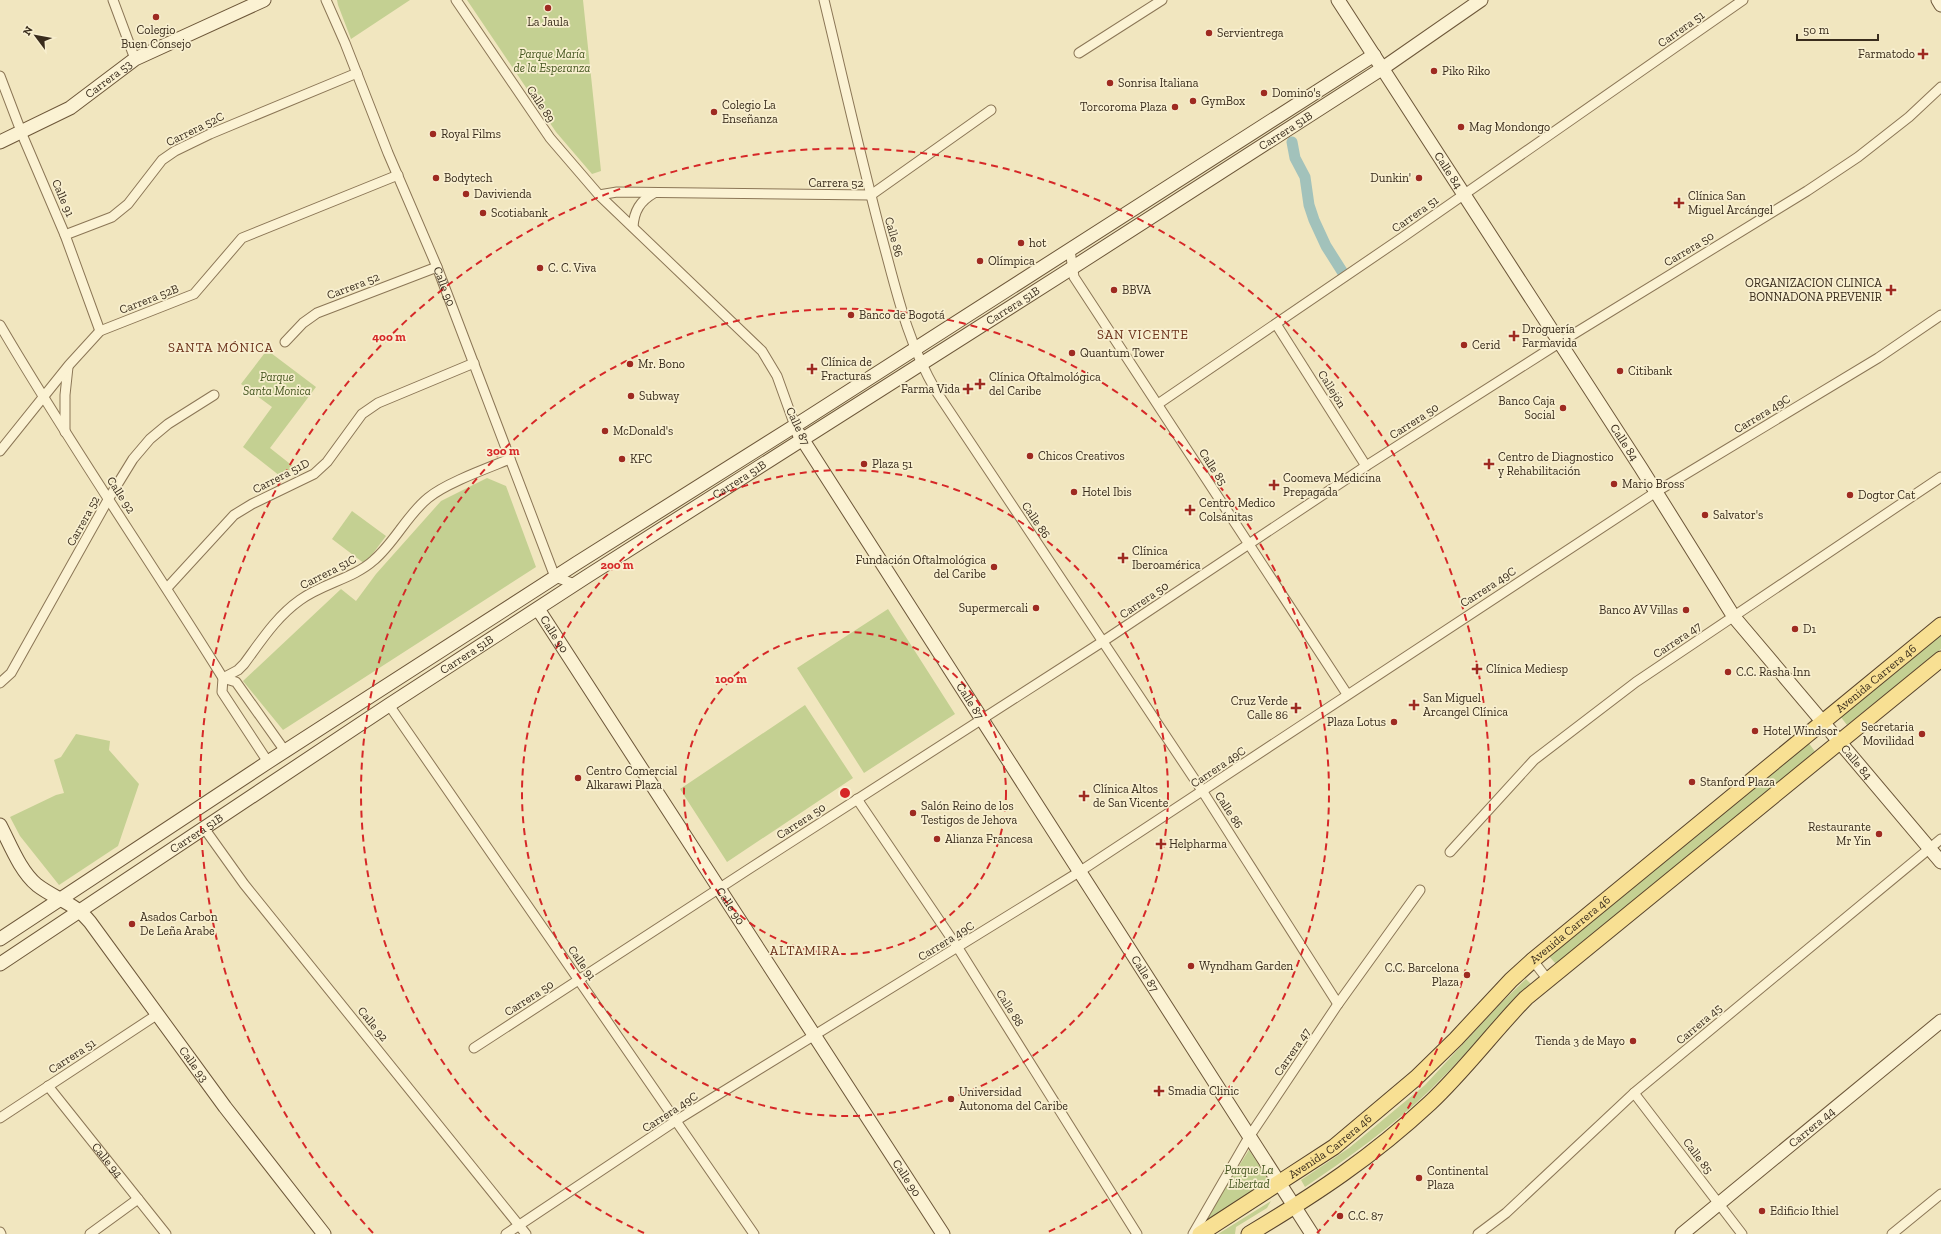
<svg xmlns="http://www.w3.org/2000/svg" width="1941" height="1234" viewBox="0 0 1941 1234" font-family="'Zilla Slab',serif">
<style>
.green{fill:#c4d092}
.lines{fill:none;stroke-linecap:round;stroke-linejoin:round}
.canal{stroke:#a2c2bb;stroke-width:11}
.street-casing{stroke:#8b7656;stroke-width:11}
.secondary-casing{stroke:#6d5739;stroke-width:15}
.primary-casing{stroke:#58432b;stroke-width:17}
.street{stroke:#fbf2d3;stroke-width:9}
.secondary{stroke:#fbf2d3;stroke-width:13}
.primary{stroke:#f8e093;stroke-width:15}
.ring{fill:none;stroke:#d62828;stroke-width:2;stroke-dasharray:7 5}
.poi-dot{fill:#9e2a21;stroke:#f8efcf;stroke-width:1.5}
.labels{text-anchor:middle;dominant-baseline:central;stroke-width:3.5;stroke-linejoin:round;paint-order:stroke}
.poi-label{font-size:12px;fill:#392c1c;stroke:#f8efcf;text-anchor:start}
.street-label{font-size:12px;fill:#392c1c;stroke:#f8efcf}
.park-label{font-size:12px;font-style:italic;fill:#465721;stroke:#f8efcf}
.neighbourhood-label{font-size:13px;letter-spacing:1px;fill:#692f18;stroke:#f8efcf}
.centre{fill:#d62828;stroke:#f8efcf;stroke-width:2}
.ring-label{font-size:12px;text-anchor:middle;font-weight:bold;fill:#d62828;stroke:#f8efcf;stroke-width:3.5;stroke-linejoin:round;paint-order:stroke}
</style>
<rect width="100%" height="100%" fill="#f1e6bf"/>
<path class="green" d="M337,0h73l-59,39 -13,-34z
M467,0h116l18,171 -9,3 -36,-42z
M267,350l49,37 -46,61 24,19 -14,9 -37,-29 29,-40 -31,-23z
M487,478l19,8 30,81 -253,163 -40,-49 98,-92 15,12 20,-27 65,-73z
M352,511l34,25 -21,28 -33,-25z
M888,609l67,105 -91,59 -67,-105z
M1941,634v15l-94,76 -7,-9z
M805,705l48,73 -126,84 -47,-73z
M76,734l34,7 -1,9 30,34 -21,62 -59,39 -39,-49 -10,-19 46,-22 8,-2 -10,-33 7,-3z
M1808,742l8,11 -260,211 -9,-10z
M1526,979l5,5c-35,34 -66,72 -101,106 -38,37 -81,67 -125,97l-4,-7 48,-32 76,-63 75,-81z
M1249,1150l20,30 -71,51 7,-11z
M1271,1201l-4,7 -31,19 -1,7h-17z"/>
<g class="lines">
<path class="canal" d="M1292,142l3,16 10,19 4,28 5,15 12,26 19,30"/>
<g class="street-casing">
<g id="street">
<path d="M113,0l22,59"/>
<path id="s1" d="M326,0l19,43 43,110 49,114 118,310 20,7"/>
<path d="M456,0l94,138 49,57 163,156 15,25 18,50"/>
<path d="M824,0c19,79 37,159 58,238 15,55 25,103 54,153l267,401 135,212"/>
<path d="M1079,53l83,-53"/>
<path d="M0,76l24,63 41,96 35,96"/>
<path d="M599,195l18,-3 254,3 120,-85"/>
<path d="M633,227c1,-16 7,-26 21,-34"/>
<path d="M65,235l47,-18 16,-13 34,-44 13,-9 35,-17 147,-61"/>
<path d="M1070,250l4,27 273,417"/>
<path d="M1276,324l90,142"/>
<path d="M0,325c70,120 150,235 223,353l-1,14 46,70"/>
<path d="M285,342l18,-19 14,-10 120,-46"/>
<path d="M1158,404l245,-167 340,-237"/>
<path d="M65,432v-37l3,-28"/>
<path d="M0,451l69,-86 31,-34 94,-37 48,-56 156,-63"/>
<path d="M167,588l67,-73 18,-11 62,-30 13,-12 35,-48 16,-11 96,-40"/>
<path d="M223,678l15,-8 6,-6c17,-23 32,-47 56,-64 23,-17 53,-21 74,-40 21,-18 33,-45 54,-62 18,-15 60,-30 82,-39"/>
<path d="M223,678l13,4 49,69"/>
<path d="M0,683l11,-10 98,-175 24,-39 17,-20 18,-15 46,-29"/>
<path d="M389,705l365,529"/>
<path d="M857,799l101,149 179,286"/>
<path d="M204,828l40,56 282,350"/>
<path d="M1450,852l84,-92 102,-78 305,-205"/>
<path d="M1531,958l17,22"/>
<path d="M474,1048l278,-181 350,-225 264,-176 193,-123 248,-152 51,-34 51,-40 32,-30"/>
<path id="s2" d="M48,1086l118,148"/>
<path d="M1634,1093l108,141"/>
<path d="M0,1118l158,-104"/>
<path d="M0,1232l1,2"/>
<path d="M90,1234l48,-35"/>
<path d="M506,1234l171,-114 402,-248 577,-380 222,-134 63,-43"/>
<path d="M1193,1234l56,-97 89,-133 82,-114"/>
<path d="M1478,1234l28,-21 128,-120 307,-254"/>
<path d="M1892,1234l49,-40"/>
</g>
</g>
<g class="secondary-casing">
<g id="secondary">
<path id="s3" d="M1338,0l303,468 93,149 207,245"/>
<path d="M1938,0l3,5"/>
<path id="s4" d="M0,142l70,-34 65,-49 129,-59"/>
<path id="s5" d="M799,434l513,800"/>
<path id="s6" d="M538,609l405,625"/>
<path id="s7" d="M0,825c10,19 20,46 37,60 18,14 38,18 53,37l135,185 99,127"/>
<path d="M0,939l268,-177 309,-199 227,-143 570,-365"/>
<path id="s8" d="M0,964l389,-259 197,-128 486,-309 311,-200 98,-68"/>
<path id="s9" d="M1682,1234l259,-213"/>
</g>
</g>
<g class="primary-casing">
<g id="primary">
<path id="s10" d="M1200,1234l134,-87 82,-69 40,-39 55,-59 22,-20 408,-335"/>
<path d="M1249,1234c67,-40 123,-77 181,-131 35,-33 63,-71 96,-105l415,-339"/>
</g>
</g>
<use href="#street" class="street"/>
<use href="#secondary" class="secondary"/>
<use href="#primary" class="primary"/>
</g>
<g class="ring">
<circle cx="845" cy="793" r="161"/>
<circle cx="845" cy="793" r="323"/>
<path d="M644 1233A484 484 0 1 1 1046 1233"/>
<path d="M373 1233A645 645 0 1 1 1317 1233"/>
</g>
<g class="poi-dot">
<circle cx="548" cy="8" r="4"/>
<circle cx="156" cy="17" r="4"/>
<circle cx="1209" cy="33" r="4"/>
<path d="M1921 48h4v4h4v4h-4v4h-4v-4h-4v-4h4z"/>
<circle cx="1434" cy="71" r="4"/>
<circle cx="1110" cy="83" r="4"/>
<circle cx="1264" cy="93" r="4"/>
<circle cx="1193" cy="101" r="4"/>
<circle cx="1175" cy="107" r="4"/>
<circle cx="714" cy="112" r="4"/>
<circle cx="1461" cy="127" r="4"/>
<circle cx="433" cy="134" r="4"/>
<circle cx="436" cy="178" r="4"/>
<circle cx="1419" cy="178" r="4"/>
<circle cx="466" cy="194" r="4"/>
<path d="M1677 197h4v4h4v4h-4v4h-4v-4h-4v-4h4z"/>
<circle cx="483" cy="213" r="4"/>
<circle cx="1021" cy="243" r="4"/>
<circle cx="980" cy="261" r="4"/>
<circle cx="540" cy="268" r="4"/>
<circle cx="1114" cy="290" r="4"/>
<path d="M1889 284h4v4h4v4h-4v4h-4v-4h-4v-4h4z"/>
<circle cx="851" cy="315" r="4"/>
<path d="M1512 330h4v4h4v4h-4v4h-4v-4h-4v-4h4z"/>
<circle cx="1464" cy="345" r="4"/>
<circle cx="1072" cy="353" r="4"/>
<circle cx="630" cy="364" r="4"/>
<path d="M810 363h4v4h4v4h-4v4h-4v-4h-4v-4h4z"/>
<circle cx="1620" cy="371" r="4"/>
<path d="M978 378h4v4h4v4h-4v4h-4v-4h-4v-4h4z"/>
<path d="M966 383h4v4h4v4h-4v4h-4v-4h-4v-4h4z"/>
<circle cx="631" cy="396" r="4"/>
<circle cx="1563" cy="408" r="4"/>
<circle cx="605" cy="431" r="4"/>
<circle cx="1030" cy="456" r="4"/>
<circle cx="622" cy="459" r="4"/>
<circle cx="864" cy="464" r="4"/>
<path d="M1487 458h4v4h4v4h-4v4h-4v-4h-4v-4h4z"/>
<circle cx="1614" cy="484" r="4"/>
<path d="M1272 479h4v4h4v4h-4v4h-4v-4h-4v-4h4z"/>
<circle cx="1074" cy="492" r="4"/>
<circle cx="1850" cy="495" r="4"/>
<path d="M1188 504h4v4h4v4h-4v4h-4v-4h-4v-4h4z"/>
<circle cx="1705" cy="515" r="4"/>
<path d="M1121 552h4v4h4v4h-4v4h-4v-4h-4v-4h4z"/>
<circle cx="994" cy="567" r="4"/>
<circle cx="1036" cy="608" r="4"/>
<circle cx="1686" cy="610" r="4"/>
<circle cx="1795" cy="629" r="4"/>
<path d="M1475 663h4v4h4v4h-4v4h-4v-4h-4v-4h4z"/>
<circle cx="1728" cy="672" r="4"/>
<path d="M1412 699h4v4h4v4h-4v4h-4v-4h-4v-4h4z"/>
<path d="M1294 702h4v4h4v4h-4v4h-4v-4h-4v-4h4z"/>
<circle cx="1394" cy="722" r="4"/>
<circle cx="1755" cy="731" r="4"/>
<circle cx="1922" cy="734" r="4"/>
<circle cx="578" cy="778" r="4"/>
<circle cx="1692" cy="782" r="4"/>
<path d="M1082 790h4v4h4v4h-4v4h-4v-4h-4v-4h4z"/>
<circle cx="913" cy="813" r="4"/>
<circle cx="1879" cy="834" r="4"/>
<circle cx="937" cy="839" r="4"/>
<path d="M1159 838h4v4h4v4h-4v4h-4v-4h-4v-4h4z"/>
<circle cx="132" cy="924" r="4"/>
<circle cx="1191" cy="966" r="4"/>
<circle cx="1467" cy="975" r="4"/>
<circle cx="1633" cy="1041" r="4"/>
<path d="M1157 1085h4v4h4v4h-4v4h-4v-4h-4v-4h4z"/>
<circle cx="951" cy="1099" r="4"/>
<circle cx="1419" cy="1178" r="4"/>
<circle cx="1762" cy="1211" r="4"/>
<circle cx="1340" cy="1216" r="4"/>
</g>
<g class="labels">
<g class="poi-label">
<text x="548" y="22" text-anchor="middle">La Jaula</text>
<text x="156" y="30" text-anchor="middle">Colegio<tspan x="156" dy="14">Buen Consejo</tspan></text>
<text x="1217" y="33">Servientrega</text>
<text x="1915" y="54" text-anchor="end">Farmatodo</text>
<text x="1442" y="71">Piko Riko</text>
<text x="1118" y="83">Sonrisa Italiana</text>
<text x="1272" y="93">Domino's</text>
<text x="1201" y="101">GymBox</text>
<text x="722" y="105">Colegio La<tspan x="722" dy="14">Enseñanza</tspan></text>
<text x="1167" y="107" text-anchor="end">Torcoroma Plaza</text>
<text x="1469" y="127">Mag Mondongo</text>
<text x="441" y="134">Royal Films</text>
<text x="444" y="178">Bodytech</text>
<text x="1411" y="178" text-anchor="end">Dunkin'</text>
<text x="474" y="194">Davivienda</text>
<text x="1688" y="196">Clínica San<tspan x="1688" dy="14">Miguel Arcángel</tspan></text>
<text x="491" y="213">Scotiabank</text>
<text x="1029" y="243">hot</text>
<text x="988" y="261">Olímpica</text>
<text x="548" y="268">C. C. Viva</text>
<text x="1882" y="283" text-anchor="end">ORGANIZACION CLINICA<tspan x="1882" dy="14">BONNADONA PREVENIR</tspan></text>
<text x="1122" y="290">BBVA</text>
<text x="859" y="315">Banco de Bogotá</text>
<text x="1522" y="329">Droguería<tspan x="1522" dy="14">Farmavida</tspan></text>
<text x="1472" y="345">Cerid</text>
<text x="1080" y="353">Quantum Tower</text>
<text x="821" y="362">Clínica de<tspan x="821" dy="14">Fracturas</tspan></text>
<text x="638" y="364">Mr. Bono</text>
<text x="1628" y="371">Citibank</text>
<text x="989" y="377">Clínica Oftalmológica<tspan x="989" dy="14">del Caribe</tspan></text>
<text x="960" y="389" text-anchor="end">Farma Vida</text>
<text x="639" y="396">Subway</text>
<text x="1555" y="401" text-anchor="end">Banco Caja<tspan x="1555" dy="14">Social</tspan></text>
<text x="613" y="431">McDonald's</text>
<text x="1038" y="456">Chicos Creativos</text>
<text x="1498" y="457">Centro de Diagnostico<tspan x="1498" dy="14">y Rehabilitación</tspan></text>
<text x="630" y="459">KFC</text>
<text x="872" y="464">Plaza 51</text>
<text x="1283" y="478">Coomeva Medicina<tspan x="1283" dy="14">Prepagada</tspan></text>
<text x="1622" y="484">Mario Bross</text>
<text x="1082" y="492">Hotel Ibis</text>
<text x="1858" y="495">Dogtor Cat</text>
<text x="1199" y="503">Centro Medico<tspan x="1199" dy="14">Colsánitas</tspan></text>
<text x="1713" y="515">Salvator's</text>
<text x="1132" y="551">Clínica<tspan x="1132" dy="14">Iberoamérica</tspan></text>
<text x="986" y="560" text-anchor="end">Fundación Oftalmológica<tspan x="986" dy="14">del Caribe</tspan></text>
<text x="1028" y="608" text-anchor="end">Supermercali</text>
<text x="1678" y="610" text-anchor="end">Banco AV Villas</text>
<text x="1803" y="629">D1</text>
<text x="1486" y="669">Clínica Mediesp</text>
<text x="1736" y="672">C.C. Rasha Inn</text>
<text x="1423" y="698">San Miguel<tspan x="1423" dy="14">Arcangel Clínica</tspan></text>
<text x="1288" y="701" text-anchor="end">Cruz Verde<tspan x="1288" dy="14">Calle 86</tspan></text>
<text x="1386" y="722" text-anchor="end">Plaza Lotus</text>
<text x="1914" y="727" text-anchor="end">Secretaria<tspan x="1914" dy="14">Movilidad</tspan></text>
<text x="1763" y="731">Hotel Windsor</text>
<text x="586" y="771">Centro Comercial<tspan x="586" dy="14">Alkarawi Plaza</tspan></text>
<text x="1700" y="782">Stanford Plaza</text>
<text x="1093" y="789">Clínica Altos<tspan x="1093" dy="14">de San Vicente</tspan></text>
<text x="921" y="806">Salón Reino de los<tspan x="921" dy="14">Testigos de Jehova</tspan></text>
<text x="1871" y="827" text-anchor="end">Restaurante<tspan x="1871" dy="14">Mr Yin</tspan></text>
<text x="945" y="839">Alianza Francesa</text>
<text x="1169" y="844">Helpharma</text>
<text x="140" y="917">Asados Carbon<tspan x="140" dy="14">De Leña Arabe</tspan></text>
<text x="1199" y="966">Wyndham Garden</text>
<text x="1459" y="968" text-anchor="end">C.C. Barcelona<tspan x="1459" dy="14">Plaza</tspan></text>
<text x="1625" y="1041" text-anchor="end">Tienda 3 de Mayo</text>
<text x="1168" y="1091">Smadia Clinic</text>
<text x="959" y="1092">Universidad<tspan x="959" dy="14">Autonoma del Caribe</tspan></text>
<text x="1427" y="1171">Continental<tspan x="1427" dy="14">Plaza</tspan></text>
<text x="1770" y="1211">Edificio Ithiel</text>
<text x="1348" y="1216">C.C. 87</text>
</g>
<g class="street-label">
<text transform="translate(1681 29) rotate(-35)">Carrera 51</text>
<text stroke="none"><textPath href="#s4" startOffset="126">Carrera 53</textPath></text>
<text transform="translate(541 104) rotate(56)">Calle 89</text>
<text transform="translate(195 129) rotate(-26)">Carrera 52C</text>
<text stroke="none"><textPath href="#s8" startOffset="1532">Carrera 51B</textPath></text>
<text stroke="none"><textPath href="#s3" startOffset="203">Calle 84</textPath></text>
<text x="836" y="183">Carrera 52</text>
<text transform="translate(63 198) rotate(67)">Calle 91</text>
<text transform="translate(1415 214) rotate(-35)">Carrera 51</text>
<text transform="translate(894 237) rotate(75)">Calle 86</text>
<text transform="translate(1689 249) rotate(-31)">Carrera 50</text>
<text transform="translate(353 286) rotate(-21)">Carrera 52</text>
<text stroke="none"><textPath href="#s1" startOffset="310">Calle 90</textPath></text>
<text transform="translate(149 299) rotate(-21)">Carrera 52B</text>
<text stroke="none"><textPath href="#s8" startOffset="1208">Carrera 51B</textPath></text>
<text transform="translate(1332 389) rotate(58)">Callejón</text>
<text transform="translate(1762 414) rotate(-31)">Carrera 49C</text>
<text transform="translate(1414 421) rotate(-33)">Carrera 50</text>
<text transform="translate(798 426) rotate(65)">Calle 87</text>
<text stroke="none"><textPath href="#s3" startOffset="527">Calle 84</textPath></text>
<text transform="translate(1213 467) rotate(57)">Calle 85</text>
<text transform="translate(281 476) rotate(-27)">Carrera 51D</text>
<text stroke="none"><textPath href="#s8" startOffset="884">Carrera 51B</textPath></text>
<text transform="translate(121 495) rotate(57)">Calle 92</text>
<text transform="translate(1036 520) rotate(56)">Calle 86</text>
<text transform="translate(83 521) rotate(-61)">Carrera 52</text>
<text transform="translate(328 572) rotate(-27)">Carrera 51C</text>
<text transform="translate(1488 587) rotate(-33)">Carrera 49C</text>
<text transform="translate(1144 600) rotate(-34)">Carrera 50</text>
<text stroke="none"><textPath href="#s6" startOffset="30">Calle 90</textPath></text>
<text transform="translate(1677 640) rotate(-34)">Carrera 47</text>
<text stroke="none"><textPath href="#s8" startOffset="560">Carrera 51B</textPath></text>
<text stroke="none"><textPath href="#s10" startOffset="877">Avenida Carrera 46</textPath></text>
<text stroke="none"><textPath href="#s5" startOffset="317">Calle 87</textPath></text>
<text stroke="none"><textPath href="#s3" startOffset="923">Calle 84</textPath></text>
<text transform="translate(1218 767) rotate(-34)">Carrera 49C</text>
<text transform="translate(1229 810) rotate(57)">Calle 86</text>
<text transform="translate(801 821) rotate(-33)">Carrera 50</text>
<text stroke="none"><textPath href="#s8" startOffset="236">Carrera 51B</textPath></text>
<text stroke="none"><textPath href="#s6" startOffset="354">Calle 90</textPath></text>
<text stroke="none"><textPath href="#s10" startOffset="481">Avenida Carrera 46</textPath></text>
<text transform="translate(946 941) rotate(-32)">Carrera 49C</text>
<text transform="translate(582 963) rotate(55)">Calle 91</text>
<text stroke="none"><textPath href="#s5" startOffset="641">Calle 87</textPath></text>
<text transform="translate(529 998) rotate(-33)">Carrera 50</text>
<text transform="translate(1010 1008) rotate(58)">Calle 88</text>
<text transform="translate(373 1024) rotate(51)">Calle 92</text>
<text transform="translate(1699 1024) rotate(-40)">Carrera 45</text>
<text transform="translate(1292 1052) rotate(-56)">Carrera 47</text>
<text transform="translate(72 1056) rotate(-33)">Carrera 51</text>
<text stroke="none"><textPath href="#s7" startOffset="312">Calle 93</textPath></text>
<text transform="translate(670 1112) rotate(-33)">Carrera 49C</text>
<text stroke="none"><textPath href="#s9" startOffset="168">Carrera 44</textPath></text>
<text stroke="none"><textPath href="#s10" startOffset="157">Avenida Carrera 46</textPath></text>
<text transform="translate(1698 1156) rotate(53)">Calle 85</text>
<text stroke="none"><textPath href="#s2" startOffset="95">Calle 94</textPath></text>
<text stroke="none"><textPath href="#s6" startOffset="678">Calle 90</textPath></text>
</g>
<g class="park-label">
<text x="552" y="54">Parque María<tspan x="552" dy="14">de la Esperanza</tspan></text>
<text x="277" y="377">Parque<tspan x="277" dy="14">Santa Monica</tspan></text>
<text x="1249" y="1170">Parque La<tspan x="1249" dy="14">Libertad</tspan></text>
</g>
<g class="neighbourhood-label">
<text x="1143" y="334">SAN VICENTE</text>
<text x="221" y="347">SANTA MÓNICA</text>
<text x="805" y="950">ALTAMIRA</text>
</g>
</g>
<circle cx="845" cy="793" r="6" class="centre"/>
<g class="ring-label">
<text x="389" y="341">400 m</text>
<text x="503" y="455">300 m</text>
<text x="617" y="569">200 m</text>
<text x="731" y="683">100 m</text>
</g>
<g transform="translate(36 36) rotate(302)" stroke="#f8efcf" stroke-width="3" paint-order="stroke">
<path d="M0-3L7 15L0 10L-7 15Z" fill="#392c1c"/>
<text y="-6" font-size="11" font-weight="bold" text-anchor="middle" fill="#392c1c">N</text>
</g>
<path d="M1797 34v6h81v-6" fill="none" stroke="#392c1c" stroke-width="2"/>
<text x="1803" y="34" font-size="12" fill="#392c1c" stroke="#f8efcf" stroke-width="3" paint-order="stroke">50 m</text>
</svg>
